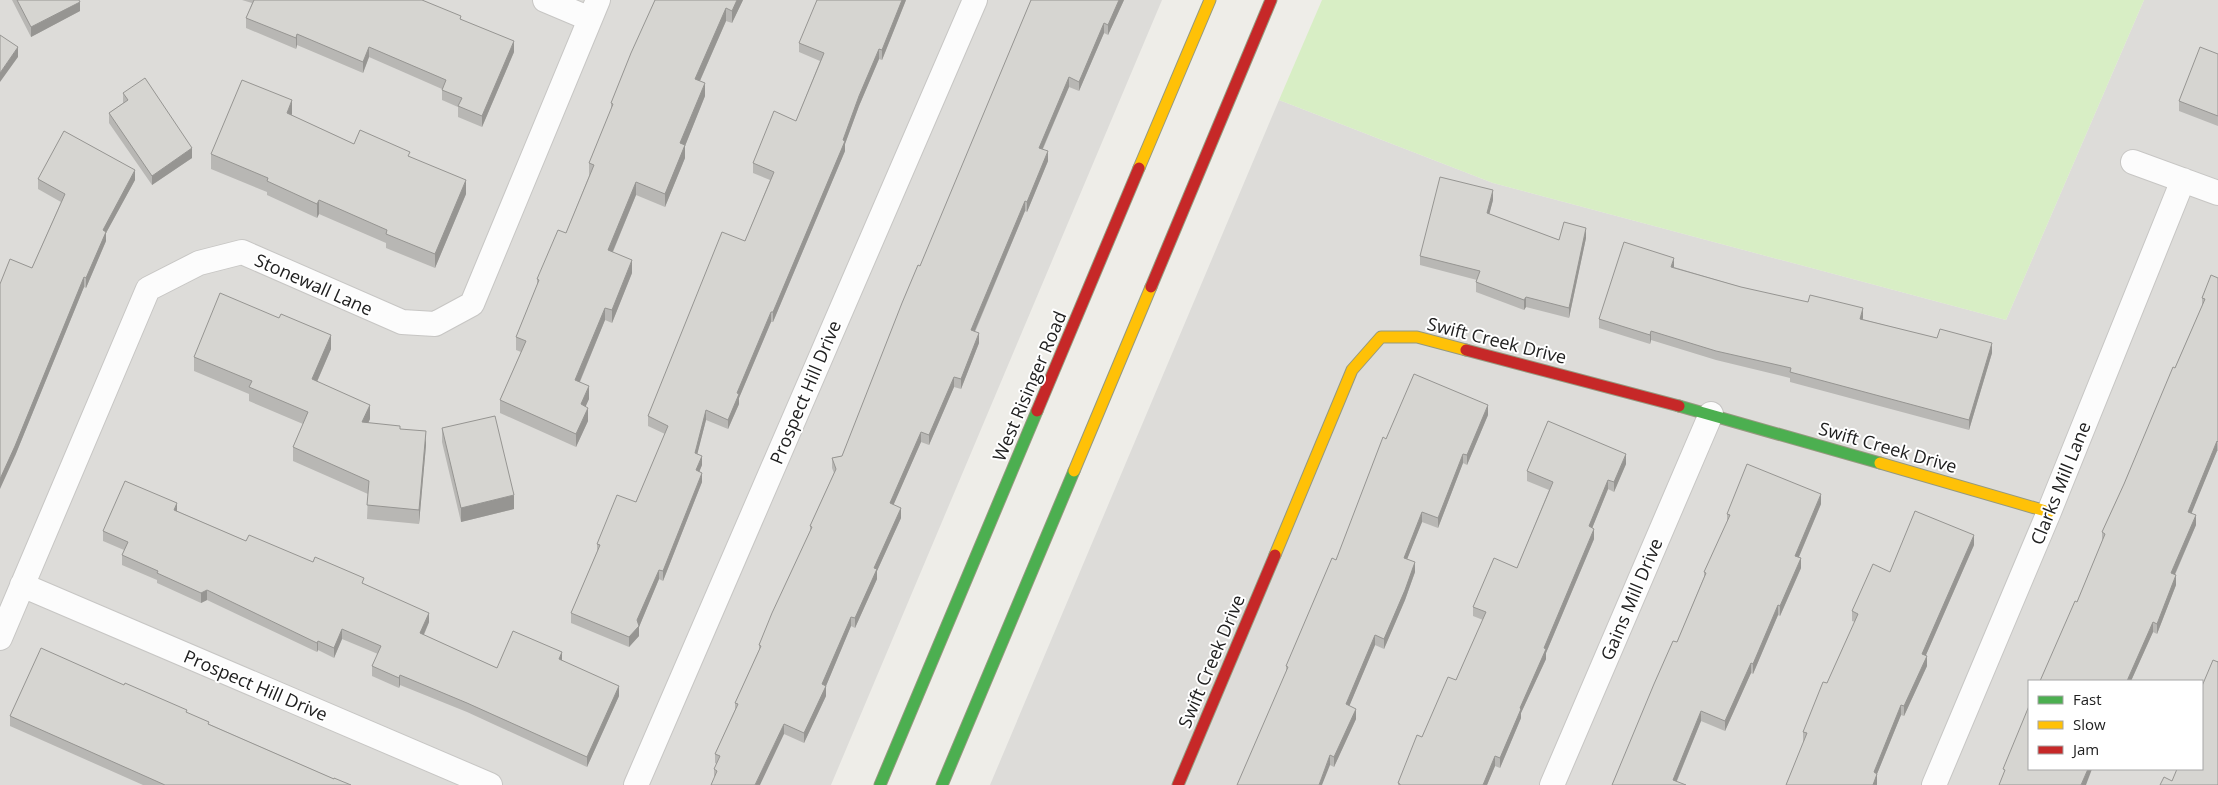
<svg xmlns="http://www.w3.org/2000/svg" width="2218" height="785" viewBox="0 0 2218 785" font-family="'Open Sans',sans-serif">
<style>
.residential{fill:#dddcd9;fill-rule:evenodd}
.grass{fill:#d8eec5}
.lines{fill:none;stroke-linecap:round;stroke-linejoin:round}
.street-casing{stroke:#c7c6c4;stroke-width:26}
.fast-casing{stroke:#95997f;stroke-width:13}
.slow-casing{stroke:#95997f;stroke-width:13}
.jam-casing{stroke:#95997f;stroke-width:13}
.street{stroke:#fcfcfc;stroke-width:24}
.fast{stroke:#4caf50;stroke-width:11}
.slow{stroke:#ffc107;stroke-width:11}
.jam{stroke:#c62828;stroke-width:11}
.wall{fill:#b8b7b4}
.shaded-wall{fill:#969592}
.building{fill:#d6d5d1;stroke:#969592}
.labels{text-anchor:middle;dominant-baseline:central;stroke-width:4;stroke-linejoin:round;paint-order:stroke}
.street-label{font-size:18px;fill:#202020;stroke:#fff}
</style>
<rect width="100%" height="100%" fill="#eeede8"/>
<path class="residential" d="M0,0h1162l-331,785h-831z
M2144,0h74v785h-1228l289,-685 214,83 513,137zM2029,681h173v88h-173z"/>
<path class="grass" d="M1322,0h822l-138,320 -513,-137 -214,-83z"/>
<g class="lines">
<g class="street-casing">
<path id="street" d="M545,0l45,19
M2133,162l85,31
M22,585l468,200
M0,638l148,-349 51,-26 43,-11 160,70 33,2 37,-20 126,-304
M636,785l339,-785
M1552,785l159,-371
M1934,785l115,-273 134,-332"/>
</g>
<g class="fast-casing">
<path id="fast" d="M1679,406l201,57
M880,785l157,-374
M942,785l132,-314"/>
</g>
<g class="slow-casing">
<path id="slow" d="M1139,168l71,-168
M1880,463l169,49
M1074,471l77,-184
M1275,555l77,-185 29,-33h36l49,13"/>
</g>
<g class="jam-casing">
<path id="jam" d="M1151,287l120,-287
M1466,350l213,56
M1037,411l102,-243
M1178,785l97,-230"/>
</g>
<use href="#street" class="street"/>
<use href="#fast" class="fast"/>
<use href="#slow" class="slow"/>
<use href="#jam" class="jam"/>
</g>
<path class="wall" d="M12,0h67l1,11 -49,26z
M242,0h180l39,19 53,33 -32,75 -24,-10v-10l-16,-7v-11l-73,-32 -6,16 -66,-28 -1,4 -50,-21v-10l6,-15z
M655,0h88l-11,23 -6,-2 -26,60 5,15 -20,50v12l-20,49 -29,-12 -23,57 19,21 -20,50 -7,-3 -25,62 9,17 -4,7 3,15 -12,26 -76,-34v-13l21,-48 -5,-2v-13l21,-52v-6l29,-46 23,-57v-13l22,-53v-7z
M906,0l-24,60 -3,-1 -20,47 -14,38v7l-72,171h-2l-32,76v6l-11,25 -22,-9 -9,34 5,11 -3,7 3,10 -39,99 -4,-2 -20,48v9l-10,11 -58,-24v-10l26,-61v-8l39,-42 29,-68 -17,-8v-10l97,-175 25,-61 -17,-7v-10l43,-42 24,-60 -21,-9v-9z
M1031,0h93l-16,35 -4,-2 -25,58 -10,-4 -26,62 5,12 -21,51 -2,-1 -50,121 4,11 -18,46 -7,-2 -25,58 -8,-3 -28,63 8,13 -24,53v8l-22,49 -4,-2 -25,60v10l-22,47 -20,-9 -70,43v-8l3,-5 -2,-1v-9l20,-44v-7l24,-53v-5l51,-114v-5l24,-53 -2,-5v-10l10,-2z
M2218,54v72l-39,-15v-10z
M123,93l69,65 -40,27 -43,-62v-10l14,-10z
M292,114l-1,1 63,29 56,13 56,37 -31,74 -49,-20v-5l-67,-29 -2,4 -50,-23v-3l-56,-23v-15z
M38,179l97,1 -29,53v8l-20,47 -2,-1 -69,169 17,-188 29,-66 -23,-13z
M1493,200l-4,14 70,26 27,-2 -17,80 -43,-11 -2,3 -48,-18v-10l1,-2 -57,-15v-9z
M1674,267l67,20 122,31 -1,1 130,34 -23,77 -179,-48v-4l-74,-18 -65,-20 -1,4 -51,-16v-9z
M2218,278v173h-1l-26,62 5,12 -21,50 1,10 -19,49 -4,-2 -22,49h-91l37,-79 25,-60v-10l22,-48 78,-178v-8z
M331,349l-14,33 53,37 -2,4 32,6 26,16 -7,79 -52,-5 1,-25 -75,-33v-14l10,-23 -54,-23v-7l-55,-23v-14z
M1488,415l-21,50 -4,-2 -25,65 -16,-6 -15,37 8,13 -10,28 -21,49 -9,-4 -26,61 7,13 -22,48 -4,-2 -44,-93v-6l50,-106 50,-121z
M442,428l72,81 -53,13 -19,-80z
M1626,464l-12,28 -6,-3 -16,39 2,11 -48,114v6l-25,54v5l-21,50 -5,-2 -8,19h-89v-2l24,-46 34,-57 27,-60 -10,-4v-9l44,-39 32,-78 -22,-9v-10z
M1821,504l-22,53 2,11 -21,48 -2,-1 -25,59 -2,-1 -26,58 -24,-10 -24,60 -65,4 65,-143 27,-65v-5l23,-48v-10z
M177,511l69,30 118,43 65,38 -5,13 73,33 65,-8 57,36 -32,71 -120,-55 -67,-27 -1,3 -27,-12v-10l6,-12 -36,-15 -8,19 -16,-8 -1,2 -110,-52 -6,3 -44,-20v-3l-35,-15v-10l2,-5 -21,-9v-10z
M1974,545l-48,110 1,11 -23,50 -3,-1 -24,59v11h-91l18,-43h-1v-10l24,-49 28,-61 -3,-1v-10l38,-39z
M124,685l63,28 22,11 125,55 17,6h-208l-133,-59v-10z"/>
<path class="shaded-wall" d="M737,0h6l-11,23v-12z
M902,0h4l-24,60v-10z
M1119,0h5l-16,35v-10z
M80,2v9l-49,26v-10z
M726,8v13l-31,71v-13z
M1104,23v10l-25,58v-9z
M297,34v11l-1,4v-11z
M514,41v11l-32,75v-11z
M18,47v10l-18,25v-9z
M369,47v10l-6,16v-11z
M879,49v10l-20,47 -14,38v7l-72,171v-10l70,-172 16,-44z
M1069,77v10l-30,70v-9z
M705,83v13l-20,50v12l-20,49v-13l15,-51z
M292,100v14l-5,13v-14z
M192,148v10l-40,27v-9z
M1048,151v10l-21,51v-10z
M135,170v10l-29,53v8l-20,47v-10l17,-48z
M466,180v14l-31,74v-14z
M636,182v13l-28,68v-13z
M1493,190v10l-6,23v-10z
M319,200v14l-2,4v-14z
M1025,201v10l-54,129v-10z
M1586,228v10l-17,80v-10z
M1674,258v10l-3,-1z
M632,260v13l-20,50v-13z
M84,277v10l-69,169 -15,33v-10z
M1526,297v10l-2,3v-10z
M605,308v12l-30,73v-13z
M1863,308v10l-3,11v-10z
M771,312v10l-32,76v6l-11,25v-9l9,-27z
M1651,331v9l-1,4v-9z
M979,333v10l-18,46v-10z
M331,335v14l-19,44v-14z
M1992,343v10l-23,77v-10z
M954,377v10l-25,58v-10z
M589,386v13l-8,18v-13z
M370,405v14l-8,17v-14z
M1488,405v10l-21,50v-10z
M588,408v13l-12,26v-13z
M706,410v10l-11,43v-10z
M426,431v14l-7,79v-14z
M921,432v10l-31,71v-10z
M2217,441v10l-29,71v-10z
M1463,454v9l-25,65v-10z
M1626,454v10l-12,28v-10z
M702,456v9l-6,15v-10z
M702,473v9l-39,99v-10z
M1608,480v9l-19,47v-10z
M1821,494v10l-26,62v-10z
M514,495v14l-53,13v-14z
M177,503v10l-3,-3z
M901,508v10l-24,53v8l-22,49v-10l19,-50z
M1422,512v10l-18,45v-9z
M2196,515v10l-25,58v-10z
M1594,529v10l-48,114v6l-25,54v5l-21,50v-10l44,-110z
M1974,535v10l-52,119v-10z
M1801,558v10l-21,48v-10z
M1415,562v10l-10,28 -21,49v-10z
M659,570v9l-20,48v9l-10,11v-10l8,-17z
M2176,575v10l-19,49v-10z
M207,590v10l-6,3v-10z
M1778,605v10l-25,59v-10z
M429,613v9l-9,21v-10z
M851,617v9l-25,60v10l-22,47v-10l18,-49z
M2153,622v10l-22,49h-4z
M342,629v10l-8,19v-10z
M1375,635v10l-29,69v-10z
M318,641v9l-1,2v-9z
M562,652v10l-3,-3z
M1927,656v10l-23,50v-10z
M1751,663v10l-26,58v-10z
M400,675v10l-1,3v-10z
M619,686v10l-32,71v-10z
M1901,705v10l-24,59v11h-4l1,-13z
M1356,709v10l-22,48v-10z
M1701,711v10l-26,64 -2,-5z
M784,724v10l-24,51h-5z
M1330,755v10l-8,20h-3z
M1495,756v10l-8,19h-4z
M2088,769h4l-6,16h-5z"/>
<path class="building" d="M17,0h62l1,2 -49,25z
M254,0h168l39,16 -1,3 54,22 -32,75 -24,-10 4,-8 -20,-8 4,-10 -77,-33 -6,15 -66,-28 -1,4 -50,-20z
M655,0h82l-5,11 -6,-3 -31,71 10,4 -25,60 5,2 -20,49 -29,-12 -28,68 24,10 -20,50 -7,-2 -30,72 14,6 -8,18 7,4 -12,26 -76,-34 26,-59 -10,-4 23,-57 -2,-1 21,-49 8,3 28,-68 -5,-2 24,-59 -2,-1 20,-50z
M817,0h85l-20,50 -3,-1 -20,47 -16,44 2,1 -72,171h-2l-34,81 2,1 -11,26 -22,-10 -11,43 7,3 -6,14 6,3 -39,98 -4,-1 -22,50 2,6 -10,11 -58,-24 29,-68 -3,-1 20,-49 19,7 32,-76 -20,-10 74,-184 23,9 29,-69 -21,-9 21,-52 22,10 28,-68 -25,-10z
M1031,0h88l-11,25 -4,-2 -25,59 -10,-5 -30,71 9,3 -21,51 -2,-1 -54,129 8,3 -18,46 -7,-2 -25,58 -8,-3 -31,71 11,5 -27,60 3,1 -22,49 -4,-1 -29,67 4,2 -22,47 -20,-9 -29,61h-44l6,-14 -3,-2 6,-13 -5,-2 23,-50 -3,-1 26,-57 -2,-1 13,-32 40,-86 -2,-1 26,-57 -4,-11 10,-2 60,-153 16,-38 2,1z
M0,35l18,12 -18,26z
M2200,47l18,7v62l-39,-15z
M145,78l47,70 -40,28 -43,-63 19,-13 -5,-7z
M242,80l50,20 -5,13 67,31 6,-14 50,22 -2,4 58,24 -31,74 -49,-20 1,-4 -68,-30 -2,4 -50,-23 1,-3 -57,-24z
M64,131l71,39 -32,60 3,2 -20,46 -2,-1 -69,169 -15,33v-195l10,-25 22,9 33,-74 -27,-15z
M1440,177l53,13 -6,23 72,27 5,-18 22,6 -17,80 -43,-11 -2,3 -48,-18 4,-11 -60,-15z
M1624,242l50,16 -3,9 70,20 67,15 2,-7 53,13 -3,11 77,19 3,-9 52,14 -23,77 -179,-48 1,-4 -75,-17 -65,-20 -1,4 -51,-16z
M2211,275l7,3v164l-1,-1 -29,71 8,3 -25,58 5,2 -19,49 -4,-2 -26,59h-87l35,-80 2,1 28,-68 -3,-2 22,-48 49,-117 2,1 30,-69 -3,-1z
M220,293l59,25 2,-4 50,21 -19,44 58,26 -8,17 38,4v3l26,2 -7,79 -52,-5 2,-24 -76,-34 15,-35 -59,-25 3,-6 -58,-24z
M1414,374l74,31 -21,50 -4,-1 -25,64 -16,-6 -18,46 11,4 -10,28 -21,49 -9,-4 -29,69 10,5 -22,48 -4,-2 -11,30h-82l51,-118 -2,-1 46,-108 4,2 47,-123 3,2z
M495,416l19,79 -53,13 -19,-80z
M1548,421l78,33 -12,28 -6,-2 -19,46 5,3 -50,119 2,1 -26,59 1,1 -21,49 -5,-2 -12,29h-83v-1l-2,-1 19,-48 5,2 26,-60 8,3 30,-68 -13,-5 21,-49 23,10 36,-86 -26,-11z
M1747,464l74,30 -26,62 6,2 -21,48 -2,-1 -25,59 -2,-1 -26,58 -24,-10 -28,69 13,5h-74l42,-101 19,-43 4,1 29,-69 -2,-1 26,-57 -3,-1z
M125,481l52,22 -3,7 72,31 3,-6 64,27 2,-5 49,21 -2,5 67,30 -9,20 77,35 16,-37 49,21 -3,7 60,27 -32,71 -120,-54 -67,-28 -1,3 -27,-12 9,-20 -39,-17 -8,19 -16,-7 -1,2 -110,-53 -6,3 -44,-20 1,-2 -36,-16 6,-13 -25,-11z
M1915,511l59,24 -52,119 5,2 -23,50 -3,-1 -27,67 3,2 -4,11h-87l21,-52 -4,-1 20,-50 4,1 31,-69 -6,-3 21,-47 17,8z
M41,648l83,37 1,-2 62,27 -1,2 23,10 -1,2 126,55v-1l17,7h-186l-155,-69z
M2213,660l5,2v-1v124h-58l4,-8 8,4 5,-12h25v-83z
M2029,706v63h59l-7,16h-82l6,-15 -2,-1z"/>
<g class="labels">
<g class="street-label">
<text transform="translate(314 284) rotate(24)">Stonewall Lane</text>
<text transform="translate(1497 340) rotate(14)">Swift Creek Drive</text>
<text transform="translate(1029 386) rotate(-67)">West Risinger Road</text>
<text transform="translate(805 392) rotate(-67)">Prospect Hill Drive</text>
<text transform="translate(1888 447) rotate(16)">Swift Creek Drive</text>
<text transform="translate(2060 483) rotate(-68)">Clarks Mill Lane</text>
<text transform="translate(1631 599) rotate(-67)">Gains Mill Drive</text>
<text transform="translate(1211 661) rotate(-67)">Swift Creek Drive</text>
<text transform="translate(256 685) rotate(23)">Prospect Hill Drive</text>
</g>
</g>
<rect x="2028" y="680" width="175" height="90" fill="#ffffff" stroke="#a6a6a6"/>
<rect x="2038" y="696" width="25" height="8" fill="#4caf50" stroke="#a6a6a6"/>
<text x="2073" y="705" font-size="15" fill="#202020">Fast</text>
<rect x="2038" y="721" width="25" height="8" fill="#ffc107" stroke="#a6a6a6"/>
<text x="2073" y="730" font-size="15" fill="#202020">Slow</text>
<rect x="2038" y="746" width="25" height="8" fill="#c62828" stroke="#a6a6a6"/>
<text x="2073" y="755" font-size="15" fill="#202020">Jam</text>
</svg>
